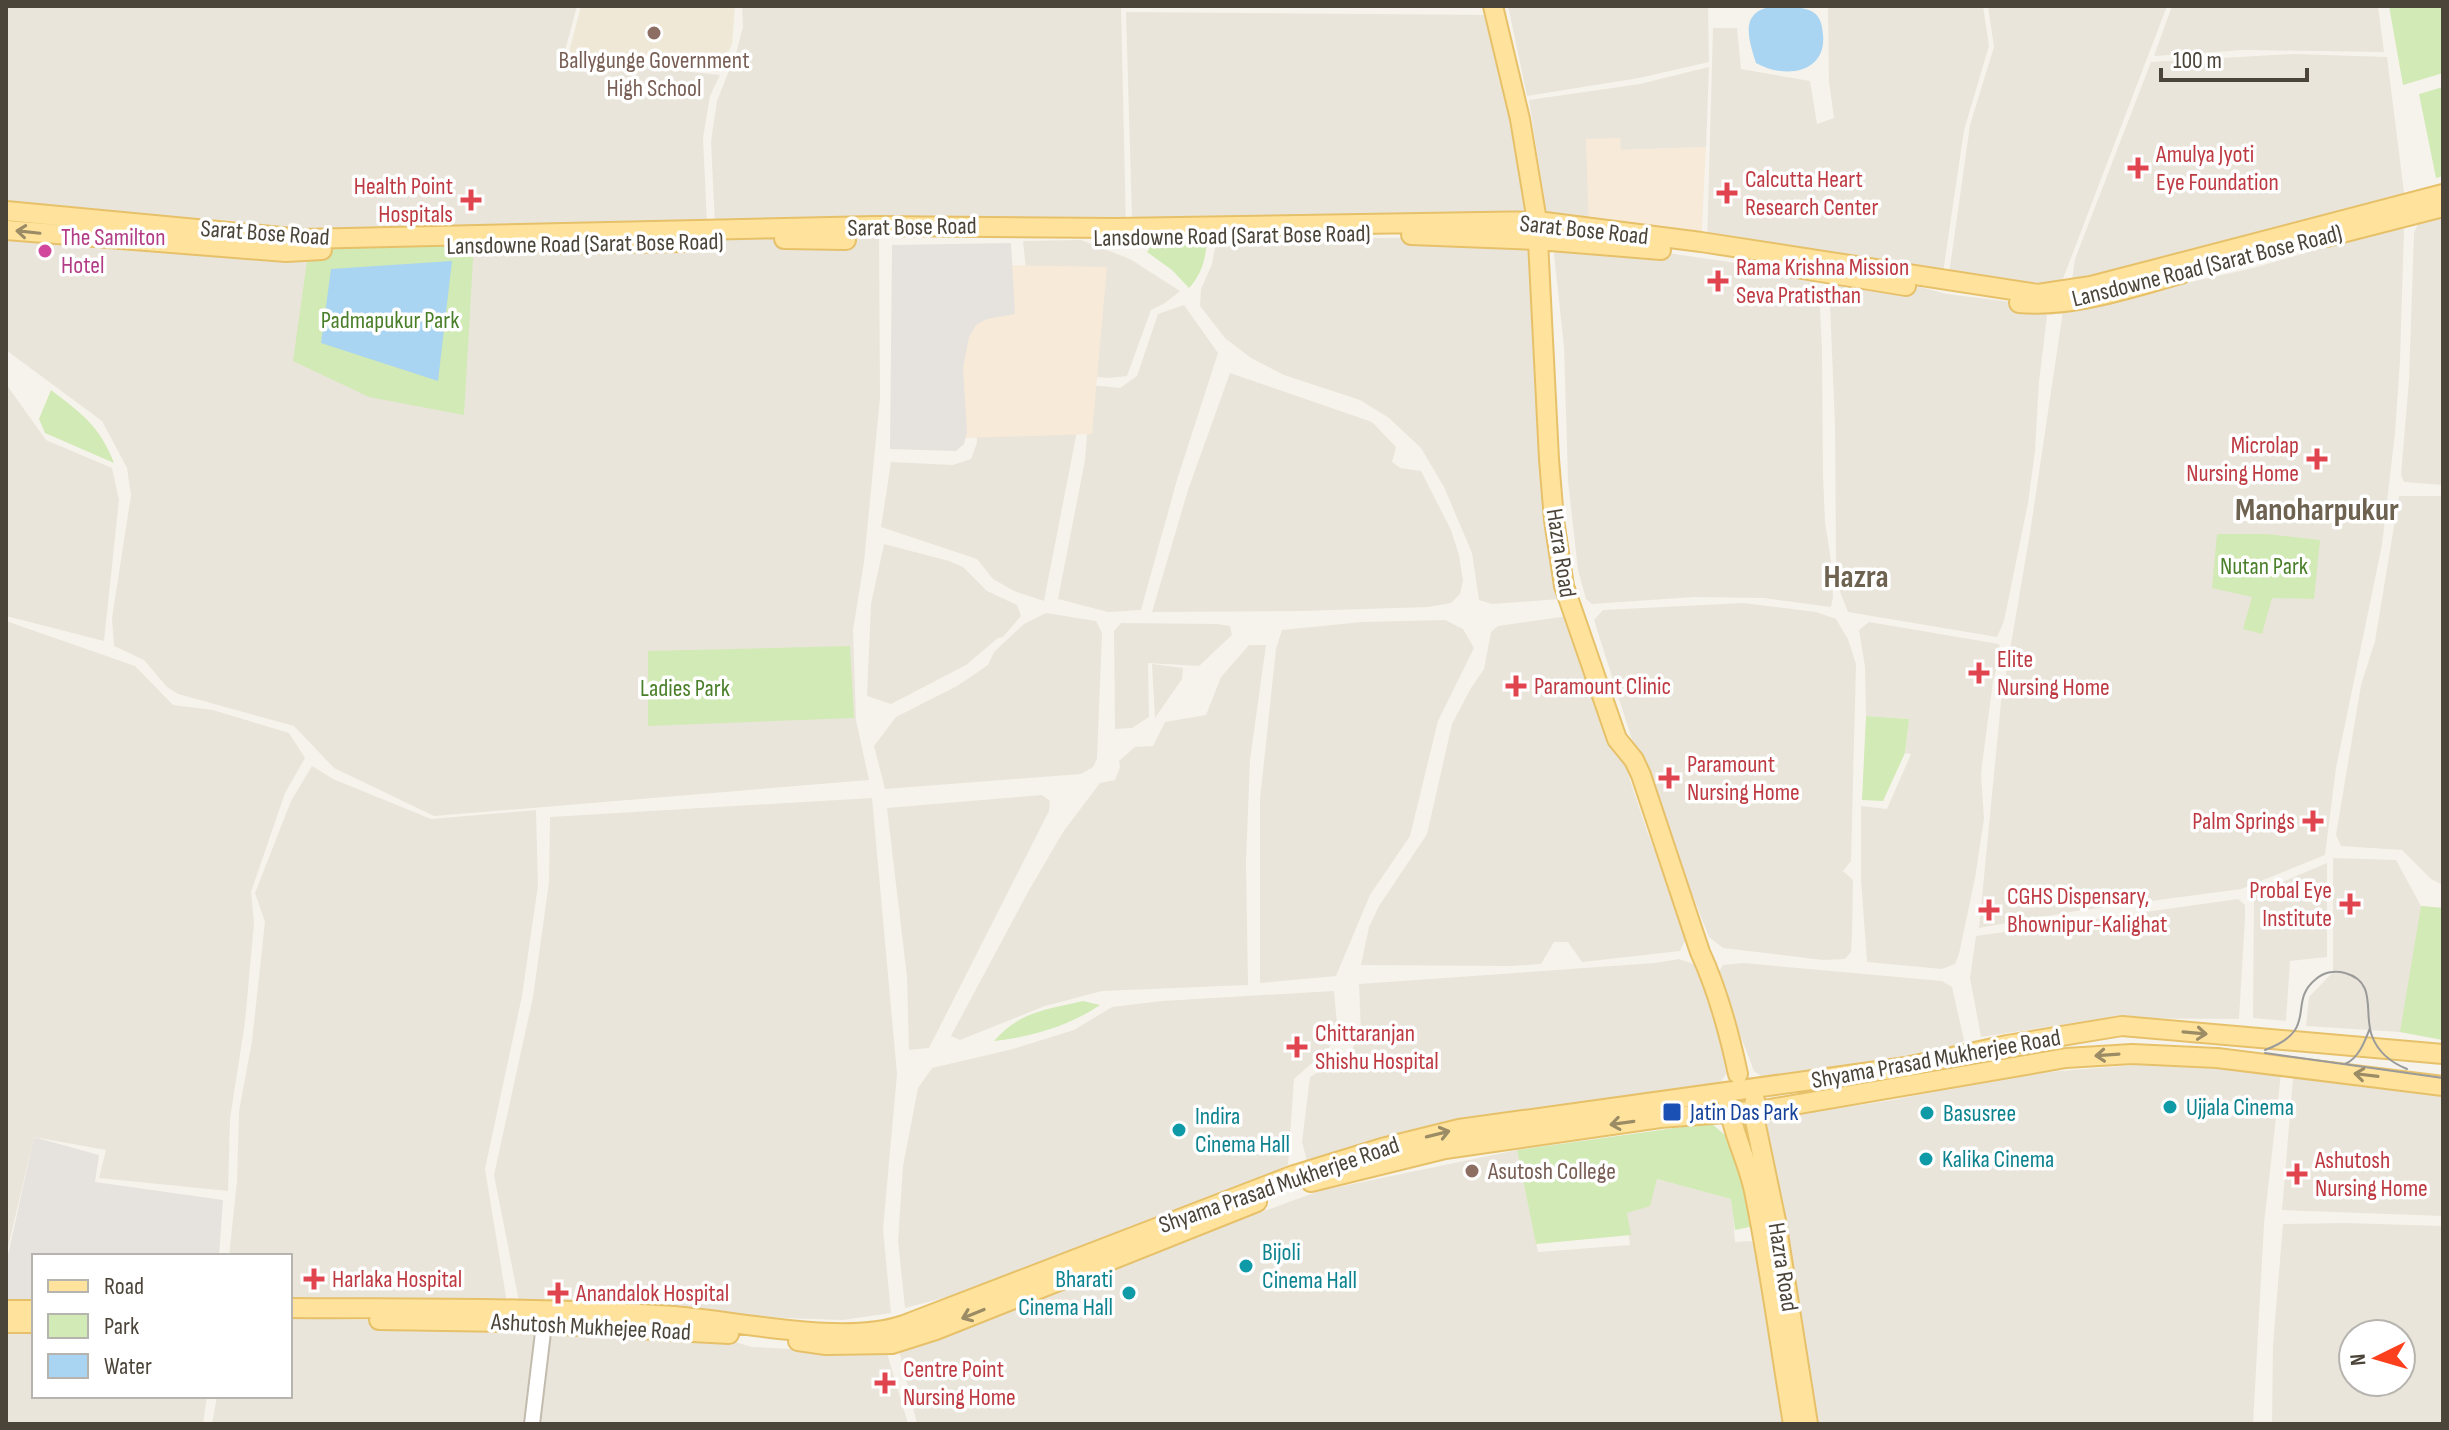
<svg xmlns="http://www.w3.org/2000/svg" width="2449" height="1430" viewBox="0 0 2449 1430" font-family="'Sofia Sans Condensed',sans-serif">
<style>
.residential{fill:#eae5da;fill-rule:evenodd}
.commercial{fill:#f7ead8}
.industrial{fill:#e6e2dd}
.education{fill:#efe8d6}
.green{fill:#d2eab5}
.water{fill:#a9d4f2}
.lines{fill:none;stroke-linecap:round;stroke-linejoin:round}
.minor-casing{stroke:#c2bbae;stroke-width:18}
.major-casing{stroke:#e6c16a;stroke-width:22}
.minor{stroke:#fff;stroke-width:14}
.major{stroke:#ffe39c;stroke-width:18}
.tram{stroke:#9a9a9a;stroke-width:2}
.oneway{stroke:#9c8c66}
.education-dot{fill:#8d6e63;stroke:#fff;stroke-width:3}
.health-dot{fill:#e0444e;stroke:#fff;stroke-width:3}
.hotel-dot{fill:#d1479c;stroke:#fff;stroke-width:3}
.culture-dot{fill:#0f9aa8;stroke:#fff;stroke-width:3}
.transit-dot{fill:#1a4fb4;stroke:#fff;stroke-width:3}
.labels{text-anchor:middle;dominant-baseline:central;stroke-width:7;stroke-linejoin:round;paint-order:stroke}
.education-label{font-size:24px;fill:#785e54;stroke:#fff}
.health-label{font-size:24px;fill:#be3a42;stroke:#fff;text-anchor:start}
.street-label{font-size:24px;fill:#4b4439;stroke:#fff}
.hotel-label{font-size:24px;fill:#b23c85;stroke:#fff;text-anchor:start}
.park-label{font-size:24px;fill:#4a7f2a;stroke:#fff}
.culture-label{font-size:24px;fill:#0d838f;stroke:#fff;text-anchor:start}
.transit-label{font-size:24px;fill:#164399;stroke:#fff;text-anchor:start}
.district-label{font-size:32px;font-weight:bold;fill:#6e6250;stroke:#fff}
</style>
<rect width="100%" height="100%" fill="#f6f3ec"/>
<path class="residential" d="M6,6h571l-14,52 157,17 -10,21 -7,42 4,85 -394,9 -307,-17z
M742,6h379l5,222 -411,-2 -4,-85 6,-40 19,-48 7,-26z
M1508,6h200l1,56 -70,16 -112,18z
M1828,6h155l6,40 -25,84 -21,143 -236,-27 6,-218h24l4,41 69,12 7,43 17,-6 -5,-36z
M1988,6h179l-109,286 -109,-18 21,-149 24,-78z
M2172,6h206l6,46 -140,-2 -90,6z
M1126,12l377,3 29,201 -400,4z
M2294,54l93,3 18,143 -320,83 -13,-3 3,-21 76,-197z
M1709,67l-3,80 -85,3 -32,81 -41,-5 -19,-126 111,-16z
M2443,217v268l-39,-3 -3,-7 8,-95 5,-147 4,-9z
M6,225l234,16 492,-8 147,3 1,162 -16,164 -11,68 3,90 13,60 -435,36 -100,-48 -40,-42 -116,-32 -11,-7 -23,-27 -30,-14 -2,-28 19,-123 -4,-27 -25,-47 -96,-71z
M2395,227l9,2 -4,132 -5,72 -13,112 -46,223 -11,87 -84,34 -165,22 -97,17 22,-226 29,-169 33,-222 190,-43z
M1532,233l28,366 -68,5 -13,-4 -7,-47 -28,-66 -23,-39 -32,-30 -29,-18 -76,-25 -33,-17 -26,-20 -25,-32 1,-17 11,-25 4,-22 43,-3 214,-2z
M1081,240l49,19 50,32 -15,12 -14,7 -24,66 -18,2 -24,-2 -54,-59 -8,-76z
M1556,246l84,3 96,14 73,13 10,11 3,63 1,125 2,47 6,39 2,36 -2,10 -67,-9 -70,-1 -102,7 -6,-5 -8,-29 -10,-89 -4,-134 -10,-93z
M1893,280l54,14 89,11 11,11 -8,66 -4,69 -7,52 -24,118 -7,16 -149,-25 -9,-23 -3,-29 -1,-135 -6,-144z
M1184,305l34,48 -41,127 -36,130 -33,2 -50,-13 27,-139 6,-75 29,3 17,-12 21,-62z
M973,363l105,63 -34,175 -30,-10 -21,-12 -16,-20 -96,-32 10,-65 62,3 18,-6 6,-16z
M1230,373l142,49 24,25 -4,15 8,6 21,3 30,59 8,25 4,26 -3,13 -9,9 -23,4 -126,4 -150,1 36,-122z
M6,384l40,56 66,28 7,32 -15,141 -98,-25z
M2399,496h44v389l-12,-6 -29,-29 -61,-4 -5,-11 25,-150 14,-44z
M884,544l65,17 14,6 24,24 30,14 4,11 -18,21 -5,1 -32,27 -75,39 -24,-8 4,-92z
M1743,603l73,9 20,7 12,20 8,25 -5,197 -8,10 10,9 -1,55 -1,17 -6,7 -22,1 -100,-12 -14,-11 -76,-194 -39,-123 9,-10z
M1046,613l50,8 6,12 -5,126 -4,8 -12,7 -196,15 -11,-43 22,-29 61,-31 31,-21 6,-13 30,-28z
M1575,615l73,219 40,100 -8,17 -98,11 -14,-20h-14l-13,22 -29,2 -151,-1 8,-38 10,-21 48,-72 25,-110 19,-36 13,-19 7,-37 7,-6z
M1445,620l18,9 11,19 -36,73 -28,115 -40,59 -34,81 -76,7v-184l16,-150 6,-19 80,-8z
M6,621l129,45 38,39 40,5 76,23 16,25 -20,35 -34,99 3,31 -9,99 -15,97 -2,72 -129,-13 7,-28 -72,-13 -28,119z
M1869,622l130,22 2,9 -8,28 -12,92 3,46 -9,59 -16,76 -4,10 -13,5 -75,-7 -6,-83v-73l26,3 24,-55 -6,-1 4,-34 -43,-3 -1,-49 -6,-37z
M1121,623l97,1 12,2 2,9 -33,31 -51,-3 1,54 -17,11 -17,1 -1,-98z
M1249,645h17l-16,115 -4,102 2,123 -146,6 -57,15 -85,34 -9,-4 77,-144 35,-60 37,-49 15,-3 5,-13 -1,-6 16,-14 18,-1 12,-24 41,-7 15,-38z
M1152,664l31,4 -1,11 -27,39z
M312,766l21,13 98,40 105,-9 2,75 -16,111 -37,173 23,140 -218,-3v-50h-61l8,-75 2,-70 13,-70 13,-119 -10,-29 36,-92z
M1042,795l8,6 -1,10 -120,237 -20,2 -2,-73 -20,-169z
M872,798l25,276 -14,155 8,84 -48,7 -59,-2 -265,-16 -25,-127 39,-178 16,-115 1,-65z
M2333,858l63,2 25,46 22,2v132l-43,-8 -94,-6 3,-29 24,-25z
M2327,863v94l-37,4 -4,60 -33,-3 1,-124z
M2238,899l7,6v13l-6,101 -133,-1 -125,19 -11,-59 6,-42z
M1679,959l23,8 27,103 -12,17 -315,47 -95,27 -5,-19 8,-65 40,-24 11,-21 -2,-48 296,-21z
M1743,963l199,18 10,6 12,53 -9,11 -188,29 -13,-9 -37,-97 6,-9z
M1334,991l3,33 -8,24 -35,31 -6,86 -15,11 -213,82 -113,39 -42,11 -7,-67 5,-75 15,-78 14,-20 81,-19 61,-19 38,-23 50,-6z
M2149,1064l132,9 -17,151 -11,200h-439l-48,-305 127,-19 128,-26z
M2293,1078l32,1 118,17v120l-161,-6z
M1517,1150l21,102 92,-7 -4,-32 31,-34 75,20 3,43 16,-1 12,10 27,173h-873l-19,-78 421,-155z
M2345,1223l98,3v198h-171l1,-79 10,-121zM2353,1334h48v48h-48z
M290,1318l248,6 -10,100h-316l5,-28h73z
M34,1323v73h173l-4,28h-197v-99z
M546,1323l148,7 58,17 78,4 54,-8 24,81h-373z"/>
<path class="commercial" d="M1620,138l1,12 85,-3 -5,98 -112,-14 -3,-92z
M907,263l200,4 -15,167 -191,6z"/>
<path class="industrial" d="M1011,243l4,71 -28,5 -11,6 -7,12 -6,31 4,64 -3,12 -8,7 -66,-2 2,-204z
M34,1137l65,18 -4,27 128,18 -4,56h-185v54l-28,2v-48z"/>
<path class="education" d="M581,6h154l-3,38 -13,28 -151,-16z"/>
<path class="green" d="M2389,6h54v67l-40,12z
M2443,87v89l-7,2 -17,-84z
M1207,239c-1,19 -5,35 -18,49l-17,-18 -25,-18 8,-12z
M310,240l164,2 -10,173 -95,-18 -76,-36z
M51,390c30,23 49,36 63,73l-69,-30 -6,-14z
M2217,534h50l53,6 -6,59 -42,-1 -10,36 -19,-5 9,-32 -40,-9z
M850,646l4,72 -206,8v-75z
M1866,716l43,3 -4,34 -22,48 -21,-1z
M2421,906l22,2v132l-43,-8z
M1083,1001l17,4c-31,21 -69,32 -106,36 26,-30 52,-31 89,-40z
M1711,1123l14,12 21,49 8,42 -19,4 -4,-31 -74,-20 -7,27 -23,7 4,22 -95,9 -19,-94z"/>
<path class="water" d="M1776,6c11,1 28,0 37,6 8,5 9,14 10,22 4,40 -39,45 -67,29 -9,-28 -16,-53 20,-57z
M452,261l-14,120 -117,-38 10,-74z"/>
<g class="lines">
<g class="minor-casing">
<path id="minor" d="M532,1424l12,-100"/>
</g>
<g class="major-casing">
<path id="major" d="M1493,6l27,113 17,102 12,238 5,61 10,66 53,153 17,21 7,15 59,177c18,39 29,80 38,122
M6,211l297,28 572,-13 241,2 421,-7 164,21 337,52 53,-8 352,-92
M6,230l280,22 36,-2
M1411,235l127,5 123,10
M2326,237l117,-30
M784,239l62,1
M544,244l142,-2
M1790,267l116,19
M2019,303c54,5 110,-15 162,-29
M1755,1100l-2,11 23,110 32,203
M1728,1102c4,31 20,59 26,89 16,77 26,155 39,233
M1311,1182l134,-33 215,-31 104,-8 302,-52 66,-4 85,4 226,28
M290,1308c128,1 256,-1 384,8 65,5 169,30 230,9l390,-150 88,-27 77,-19 447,-62 101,-22 115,-19 321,28
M6,1310h28
M379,1320l130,2 220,12
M6,1323h28
M798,1341l28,4 66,-1 44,-14 321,-128"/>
</g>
<use href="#minor" class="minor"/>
<use href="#major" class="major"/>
<path class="tram" d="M2265,1050c56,-21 21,-47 51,-71 8,-7 19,-9 29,-6 33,9 18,40 27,63 6,16 20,27 35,33
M2265,1053l178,25
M2345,1064c14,-6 20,-23 25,-36"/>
</g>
<defs><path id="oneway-shaft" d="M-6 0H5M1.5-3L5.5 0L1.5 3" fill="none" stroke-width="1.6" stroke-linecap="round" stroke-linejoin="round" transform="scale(2)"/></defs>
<g class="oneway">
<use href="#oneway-shaft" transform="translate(28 232) rotate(-174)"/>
<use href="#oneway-shaft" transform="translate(2195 1033) rotate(5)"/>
<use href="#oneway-shaft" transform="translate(2107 1055) rotate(176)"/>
<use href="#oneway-shaft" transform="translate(2366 1075) rotate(-173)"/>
<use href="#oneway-shaft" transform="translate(1622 1123) rotate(172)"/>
<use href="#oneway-shaft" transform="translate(1438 1134) rotate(-14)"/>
<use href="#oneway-shaft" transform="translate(973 1314) rotate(158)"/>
</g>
<g class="education-dot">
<circle cx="654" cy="33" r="8"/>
<circle cx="1472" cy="1171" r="8"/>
</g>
<g class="health-dot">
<path d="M2134 156h8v8h8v8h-8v8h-8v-8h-8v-8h8z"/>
<path d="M1723 181h8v8h8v8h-8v8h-8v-8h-8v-8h8z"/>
<path d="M467 188h8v8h8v8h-8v8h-8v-8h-8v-8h8z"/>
<path d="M1714 269h8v8h8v8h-8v8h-8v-8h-8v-8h8z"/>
<path d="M2313 447h8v8h8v8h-8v8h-8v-8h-8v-8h8z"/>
<path d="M1975 661h8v8h8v8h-8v8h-8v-8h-8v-8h8z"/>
<path d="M1512 674h8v8h8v8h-8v8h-8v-8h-8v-8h8z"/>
<path d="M1665 766h8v8h8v8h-8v8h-8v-8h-8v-8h8z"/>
<path d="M2309 809h8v8h8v8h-8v8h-8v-8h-8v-8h8z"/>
<path d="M2346 892h8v8h8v8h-8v8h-8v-8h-8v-8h8z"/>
<path d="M1985 898h8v8h8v8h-8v8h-8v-8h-8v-8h8z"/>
<path d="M1293 1035h8v8h8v8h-8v8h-8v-8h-8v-8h8z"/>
<path d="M2293 1162h8v8h8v8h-8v8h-8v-8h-8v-8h8z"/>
<path d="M310 1267h8v8h8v8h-8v8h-8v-8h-8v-8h8z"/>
<path d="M554 1281h8v8h8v8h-8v8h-8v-8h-8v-8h8z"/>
<path d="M881 1371h8v8h8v8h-8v8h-8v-8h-8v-8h8z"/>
</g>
<circle class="hotel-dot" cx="45" cy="251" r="8"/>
<g class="culture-dot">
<circle cx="2170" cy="1107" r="8"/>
<circle cx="1927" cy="1113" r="8"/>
<circle cx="1179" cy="1130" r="8"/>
<circle cx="1926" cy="1159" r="8"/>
<circle cx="1246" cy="1266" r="8"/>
<circle cx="1129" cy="1293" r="8"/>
</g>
<rect class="transit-dot" x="1662" y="1102" width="20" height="20" rx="4"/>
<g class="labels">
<g class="education-label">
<text x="654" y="60">Ballygunge Government<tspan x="654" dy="28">High School</tspan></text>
<text x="1488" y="1171" text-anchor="start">Asutosh College</text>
</g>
<g class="health-label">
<text x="2156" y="154">Amulya Jyoti<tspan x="2156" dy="28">Eye Foundation</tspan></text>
<text x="1745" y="179">Calcutta Heart<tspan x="1745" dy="28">Research Center</tspan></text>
<text x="453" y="186" text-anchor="end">Health Point<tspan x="453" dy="28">Hospitals</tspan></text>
<text x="1736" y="267">Rama Krishna Mission<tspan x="1736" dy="28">Seva Pratisthan</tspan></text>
<text x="2299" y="445" text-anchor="end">Microlap<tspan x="2299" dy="28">Nursing Home</tspan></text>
<text x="1997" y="659">Elite<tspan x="1997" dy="28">Nursing Home</tspan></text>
<text x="1534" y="686">Paramount Clinic</text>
<text x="1687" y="764">Paramount<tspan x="1687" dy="28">Nursing Home</tspan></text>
<text x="2295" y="821" text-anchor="end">Palm Springs</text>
<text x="2332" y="890" text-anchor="end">Probal Eye<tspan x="2332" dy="28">Institute</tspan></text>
<text x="2007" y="896">CGHS Dispensary,<tspan x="2007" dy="28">Bhownipur-Kalighat</tspan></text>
<text x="1315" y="1033">Chittaranjan<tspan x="1315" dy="28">Shishu Hospital</tspan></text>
<text x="2315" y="1160">Ashutosh<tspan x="2315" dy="28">Nursing Home</tspan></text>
<text x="332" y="1279">Harlaka Hospital</text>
<text x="576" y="1293">Anandalok Hospital</text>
<text x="903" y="1369">Centre Point<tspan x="903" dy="28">Nursing Home</tspan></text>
</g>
<g class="street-label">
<text transform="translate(912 227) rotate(-1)">Sarat Bose Road</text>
<text transform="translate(1584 230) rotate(6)">Sarat Bose Road</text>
<text transform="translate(265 233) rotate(4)">Sarat Bose Road</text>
<text transform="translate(1232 236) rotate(-1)">Lansdowne Road (Sarat Bose Road)</text>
<text transform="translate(585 244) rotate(-1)">Lansdowne Road (Sarat Bose Road)</text>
<text transform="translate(2207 266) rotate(-14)">Lansdowne Road (Sarat Bose Road)</text>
<text transform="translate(1561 553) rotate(81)">Hazra Road</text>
<text transform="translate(1936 1059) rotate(-10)">Shyama Prasad Mukherjee Road</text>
<text transform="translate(1279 1185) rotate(-19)">Shyama Prasad Mukherjee Road</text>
<text transform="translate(1783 1267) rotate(81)">Hazra Road</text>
<text transform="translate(591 1327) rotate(3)">Ashutosh Mukhejee Road</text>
</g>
<g class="hotel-label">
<text x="61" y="237">The Samilton<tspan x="61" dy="28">Hotel</tspan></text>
</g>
<g class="park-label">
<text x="390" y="320">Padmapukur Park</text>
<text x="2264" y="566">Nutan Park</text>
<text x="685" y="688">Ladies Park</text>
</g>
<g class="culture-label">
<text x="2186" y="1107">Ujjala Cinema</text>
<text x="1943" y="1113">Basusree</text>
<text x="1195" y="1116">Indira<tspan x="1195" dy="28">Cinema Hall</tspan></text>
<text x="1942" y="1159">Kalika Cinema</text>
<text x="1262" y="1252">Bijoli<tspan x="1262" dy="28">Cinema Hall</tspan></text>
<text x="1113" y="1279" text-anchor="end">Bharati<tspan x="1113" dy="28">Cinema Hall</tspan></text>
</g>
<g class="transit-label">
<text x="1690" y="1112">Jatin Das Park</text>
</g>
<g class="district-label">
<text x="2317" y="510">Manoharpukur</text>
<text x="1856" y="577">Hazra</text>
</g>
</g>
<rect width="2449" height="1430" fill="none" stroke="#4b4439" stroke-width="16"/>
<rect x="32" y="1254" width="260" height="144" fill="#ffffff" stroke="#b7b4b0" stroke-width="2"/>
<rect x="48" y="1280" width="40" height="12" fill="#ffe39c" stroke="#b7b4b0" stroke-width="2"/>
<text x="104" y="1294" font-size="24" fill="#4b4439">Road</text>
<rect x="48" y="1314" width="40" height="24" fill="#d2eab5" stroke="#b7b4b0" stroke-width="2"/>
<text x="104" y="1334" font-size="24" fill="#4b4439">Park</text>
<rect x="48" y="1354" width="40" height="24" fill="#a9d4f2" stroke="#b7b4b0" stroke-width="2"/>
<text x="104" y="1374" font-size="24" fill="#4b4439">Water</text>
<g transform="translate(2377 1358) rotate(265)"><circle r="38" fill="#ffffff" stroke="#b7b4b0" stroke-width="2"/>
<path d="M0-6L14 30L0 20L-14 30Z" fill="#fc3f1d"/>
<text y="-12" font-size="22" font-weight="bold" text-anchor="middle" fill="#4b4439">N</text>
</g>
<path d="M2161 68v12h146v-12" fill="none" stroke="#4b4439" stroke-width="4"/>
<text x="2173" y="68" font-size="24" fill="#4b4439" stroke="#ffffff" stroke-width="6" paint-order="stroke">100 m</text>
</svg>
